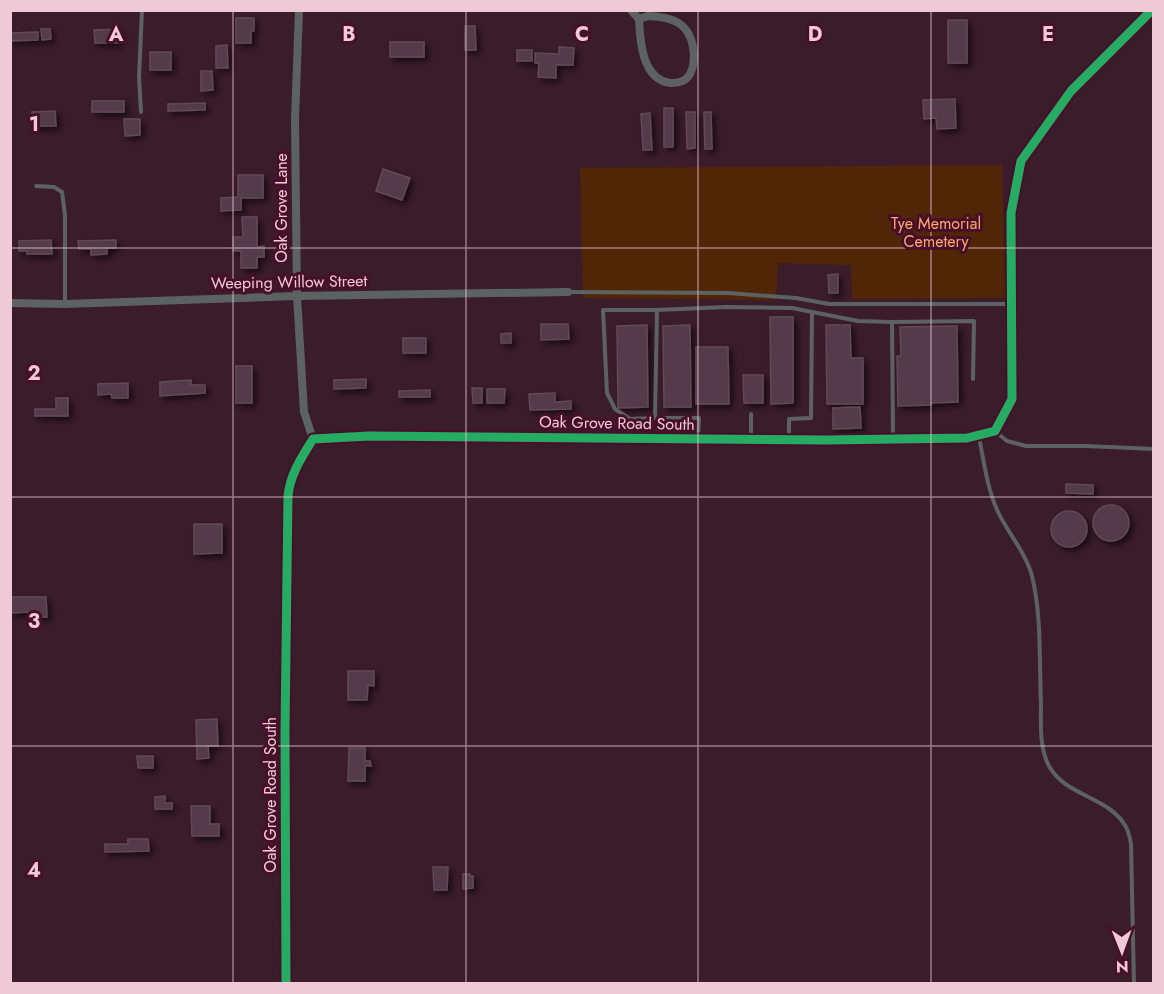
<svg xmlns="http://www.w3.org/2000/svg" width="1164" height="994" viewBox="0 0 1164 994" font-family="Jost,sans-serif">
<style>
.green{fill:#512606}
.building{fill:#533a49;stroke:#634957;stroke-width:1.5;filter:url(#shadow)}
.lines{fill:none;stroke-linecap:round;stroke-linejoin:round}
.service{stroke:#5c6161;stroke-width:4}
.minor{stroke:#5c6161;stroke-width:8}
.cycleway-casing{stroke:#480f2a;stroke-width:13}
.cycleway{stroke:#26ab63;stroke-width:9}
.grid{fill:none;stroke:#efcad6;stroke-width:1.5;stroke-opacity:0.55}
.labels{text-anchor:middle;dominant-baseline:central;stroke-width:6;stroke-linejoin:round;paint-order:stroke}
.street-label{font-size:16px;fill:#efcad6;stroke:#480f2a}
.park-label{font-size:16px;fill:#fda769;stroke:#480f2a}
.grid-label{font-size:20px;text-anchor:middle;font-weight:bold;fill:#efcad6;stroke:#480f2a;stroke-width:6;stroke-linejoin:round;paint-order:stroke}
</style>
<defs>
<filter id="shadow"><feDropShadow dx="3.5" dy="3.5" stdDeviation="3" flood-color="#0009"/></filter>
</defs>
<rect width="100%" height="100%" fill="#3b1c2b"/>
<path class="green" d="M1002,165l3,133 -153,1 -1,-34 -73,-2 -2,37 -193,-2 -3,-130z"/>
<path class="building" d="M236,18h18v13h-3v12h-15z
M948,20h19v43h-19z
M465,26h10l1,24h-11z
M41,29h9l1,10 -9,1z
M119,29v14h-24l-1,-13z
M38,32v8l-28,1v-8z
M390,42h34v15h-34z
M227,45l1,23h-12v-22z
M559,47l15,1 -1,17h-17v13l-18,-1 1,-14h-4v-10l24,1z
M517,50h15v11h-15z
M150,52h21v18h-21z
M201,71h11l1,19 -12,1z
M955,99l1,29 -19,1 -1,-11 -12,1 -1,-19z
M92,101h32v11h-32z
M205,103v7l-37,1v-7z
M664,108h9v39h-9z
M55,111l1,15h-24v-14z
M686,112h9v36l-8,1z
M704,112h7l1,37h-7z
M650,113l2,37h-9l-2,-36z
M124,119h16v16l-15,1z
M383,169l27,9 -8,22 -26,-9z
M238,175h25v23h-22v12l-20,1v-13l17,-1z
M242,217h15v30l7,-1v11h-7v11h-16v-17h-8v-14h10z
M51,240l1,14h-25v-3h-8v-10z
M116,240v8h-9v6l-16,1v-6h-12l-1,-8z
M838,274v19h-9l-1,-18z
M770,317h23v86l-22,1z
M541,324h27l1,15 -28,1z
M647,325l1,82 -30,1 -1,-82z
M690,325l1,82h-27l-1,-81z
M826,325h24l1,33h12v46h-36z
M957,326l1,76 -27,1v2l-33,1 -1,-50h4l-1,-29z
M511,333v10h-10v-9z
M403,338h23v15h-23z
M696,347h32l1,57h-33z
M236,366h16v37h-16z
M743,375h20v28h-19z
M366,379v9l-32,1v-9z
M191,380v5h14v8l-45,3v-14z
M128,383v15h-16l-1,-4 -13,1v-11z
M472,388h10v15h-9z
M487,389h18l-1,14h-17z
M430,390v7h-31v-6z
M555,393v9l16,-1v8l-41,1 -1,-16z
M56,398h12v18h-33v-7h21z
M860,407l1,21 -28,1v-21z
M1066,484l27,1v9l-27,-1z
M1093 523a18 18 0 1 1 36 0a18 18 0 1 1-36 0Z
M1051 529a18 18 0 1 1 36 0a18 18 0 1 1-36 0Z
M194,524h28v29l-28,1z
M10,597h36l1,20h-17v-5l-20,1z
M348,671h26v15l-6,-1 -1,15h-19z
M217,719l1,27h-10l1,12 -12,1 -1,-39z
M349,748h16v13h5l1,5h-6v15h-17z
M137,756h16v12h-15z
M165,796v7h7v6h-17v-12z
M191,806h19v18h9v12h-27z
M128,839h20l1,12 -44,1v-8h23z
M433,867h15l-1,23h-13z
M463,874h7v2h3v12l-10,1z"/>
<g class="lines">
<path class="service" d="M141,112l-2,-35 3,-67
M36,186l18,1 8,5 3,23v88
M568,292l160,1 68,5 33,6h182
M657,310l-2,108h44l-1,21
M630,419l25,-1
M996,432l11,9 19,5h60l68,3
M979,437c5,25 8,51 19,75 10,21 28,41 34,64 10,41 7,86 9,127 0,21 -2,44 8,63 17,31 60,30 77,61 3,5 4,12 5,17l3,140
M630,438v-19l-15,-10 -8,-16 -4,-83h54l69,-3 66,1 66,13 34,1
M893,438l-1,-116 82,-1 -1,58
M751,439v-25
M789,439v-20l22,-1 1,-106"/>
<path class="minor" d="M299,10l-4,109 2,177 7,116 9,27
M631,10l8,9
M648,16c28,1 44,9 46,39 0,8 -1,16 -6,22 -4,5 -11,6 -17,6 -29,-3 -31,-42 -32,-64z
M10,303l55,1 232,-8 271,-4
M286,984l-1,-254 3,-234c2,-22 14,-39 25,-57l56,-3 458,4 140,-2 28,-7 17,-32 -1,-186 10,-52 50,-70 81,-81"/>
<g class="cycleway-casing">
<path id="cycleway" d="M286,984l-1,-254 3,-234c2,-22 14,-39 25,-57l56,-3 458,4 140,-2 28,-7 17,-32 -1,-186 10,-52 50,-70 81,-81"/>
</g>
<use href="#cycleway" class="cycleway"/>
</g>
<path class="grid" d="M233,10v974M466,10v974M698,10v974M931,10v974M10,248h1144M10,497h1144M10,746h1144"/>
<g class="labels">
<g class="street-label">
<text transform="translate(281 208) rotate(-90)">Oak Grove Lane</text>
<text transform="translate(289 282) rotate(-1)">Weeping Willow Street</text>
<text transform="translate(617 423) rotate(1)">Oak Grove Road South</text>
<text transform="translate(270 795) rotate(-90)">Oak Grove Road South</text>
</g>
<g class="park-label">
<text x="936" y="223">Tye Memorial<tspan x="936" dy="18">Cemetery</tspan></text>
</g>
</g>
<g class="grid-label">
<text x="116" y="41">A</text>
<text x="349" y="41">B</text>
<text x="582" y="41">C</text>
<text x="815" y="41">D</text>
<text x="1048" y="41">E</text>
<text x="34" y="131">1</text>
<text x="34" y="380">2</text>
<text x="34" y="628">3</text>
<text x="34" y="877">4</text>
</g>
<rect width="1164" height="994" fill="none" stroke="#efcad6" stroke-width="24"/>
<g transform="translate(1122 952) rotate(179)" stroke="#480f2a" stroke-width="4.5" paint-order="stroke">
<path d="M0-4.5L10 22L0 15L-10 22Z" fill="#efcad6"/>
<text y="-9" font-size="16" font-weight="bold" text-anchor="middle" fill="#efcad6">N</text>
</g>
</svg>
